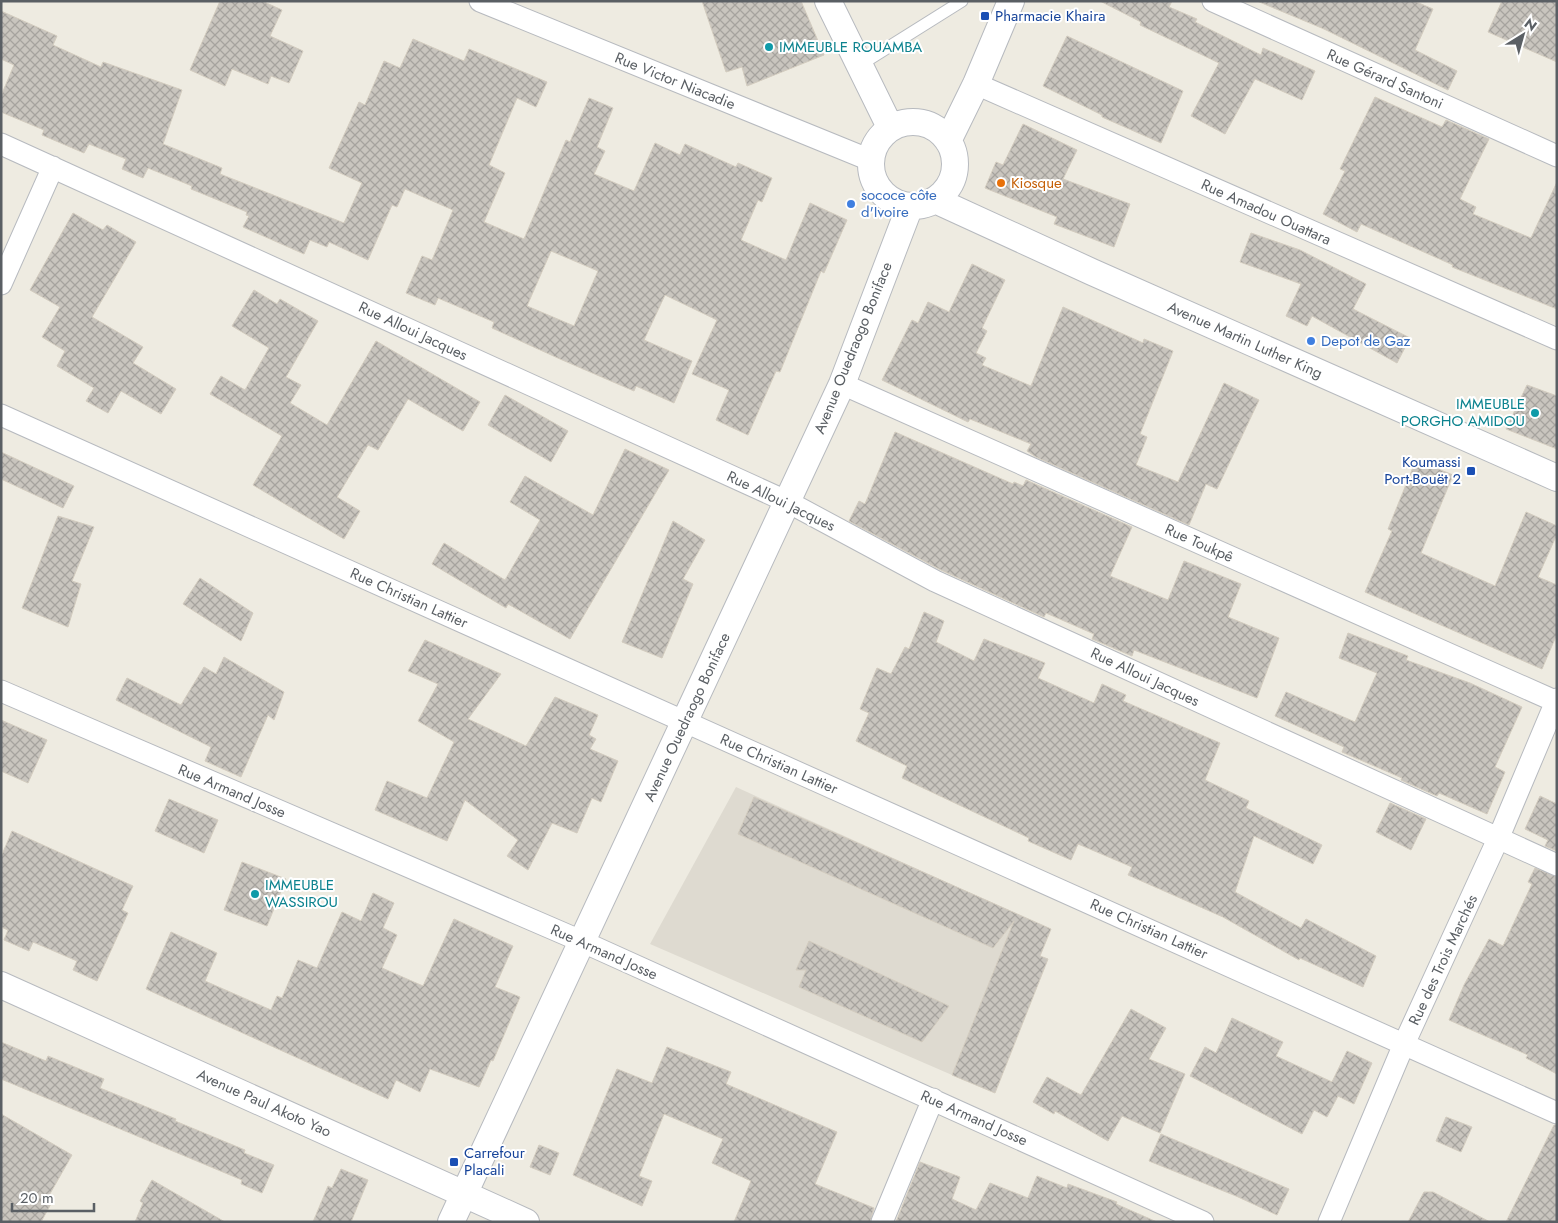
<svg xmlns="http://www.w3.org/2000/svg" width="1558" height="1223" viewBox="0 0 1558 1223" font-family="Jost,sans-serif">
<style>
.education{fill:#dedad0}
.building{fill:url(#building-cross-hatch);stroke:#d3ccbf;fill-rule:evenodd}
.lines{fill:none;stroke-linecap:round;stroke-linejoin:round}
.service-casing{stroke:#b7babf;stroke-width:13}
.minor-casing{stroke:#b7babf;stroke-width:23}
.tertiary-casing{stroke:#b7babf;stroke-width:28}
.service{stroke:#fff;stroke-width:11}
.minor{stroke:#fff;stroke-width:21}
.tertiary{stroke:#fff;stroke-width:26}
.transit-dot{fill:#1a4fb4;stroke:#fff;stroke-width:2}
.culture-dot{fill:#0f9aa8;stroke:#fff;stroke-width:2}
.food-dot{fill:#e8710a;stroke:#fff;stroke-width:2}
.shop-dot{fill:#3f7fe0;stroke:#fff;stroke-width:2}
.labels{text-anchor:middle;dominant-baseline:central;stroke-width:4;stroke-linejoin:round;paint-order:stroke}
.transit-label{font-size:15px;fill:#164399;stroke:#fff;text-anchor:start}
.culture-label{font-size:15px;fill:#0d838f;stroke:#fff;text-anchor:start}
.street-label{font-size:15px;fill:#5a5f64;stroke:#fff}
.food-label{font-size:15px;fill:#c56008;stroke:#fff;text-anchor:start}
.shop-label{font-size:15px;fill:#366cbe;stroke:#fff;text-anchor:start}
</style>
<defs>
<pattern id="building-cross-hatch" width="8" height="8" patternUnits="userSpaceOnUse" patternTransform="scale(1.25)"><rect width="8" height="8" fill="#c9c5be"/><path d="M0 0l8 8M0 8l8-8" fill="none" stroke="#a6a39e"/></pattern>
</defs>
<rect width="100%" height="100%" fill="#eeebe1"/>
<path class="education" d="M736,787l281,127 -65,161 -302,-131z"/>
<path class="building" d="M220,1h42l20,9 -12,26 33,15 -14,32 -18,-7 -3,8 -36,-15 -7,17 -35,-16z
M702,1h99l23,54 -77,31 -5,-19 -16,5z
M1100,1h72l-3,6 28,12 -2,3 66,33 2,-7 52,23 -13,29 -47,-21 -30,55 -34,-18 28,-53 -79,-38 1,-3z
M1257,1h157l19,8 -18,41 42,21 -9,19 -124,-61z
M1502,1h55v61l-69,-30z
M1,11l56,25 -4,9 48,22 2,-5 79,28 -19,54 59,24 -2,6 124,49 18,-40 -33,-15 30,-66 6,3 19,-44 16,7 13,-29 51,22 5,-12 78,33 -11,25 -19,-9 -28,67 16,8 -21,49 40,17 42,-99 4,2 19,-44 24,10 -16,39 8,4 -11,23 40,17 21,-48 25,12 5,-11 51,23 2,-4 34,15 -10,24 -4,-2 -17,40 45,20 24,-57 37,17 -23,53 -3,-2 -41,101 -4,-1 -28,64 -32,-15 13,-30 -37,-16 25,-54 -52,-25 -21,45 48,21 -18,42 -38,-17 -2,5 -74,-32 -68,-31 2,-6 -56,-24 -3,7 -29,-12 16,-37 10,4 21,-50 -48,-21 -8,18 -5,-2 -24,55 -39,-18 -2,5 -17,-7 -6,14 -61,-27 6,-11 -3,-1 1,-3 -56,-23 1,-3 -44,-18 -5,10 -21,-9 4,-10 -37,-15 -5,9 -42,-18 2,-5 -43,-18v-16l13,-31 -13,-6zM551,251l47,20 -24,55 -47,-20z
M1067,36l116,55 -22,52 -59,-26v-2l-59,-29z
M1375,97l67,30 4,-7 43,19 -29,60 16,8 -3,7 58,24 26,-56v127l-105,-42 1,-2 -92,-41 -4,8 -34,-18 22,-43 -5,-2z
M1023,124l54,26 -14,29 67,25 -16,43 -60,-23 3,-7 -72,-29 11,-26 7,3z
M73,213l30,17 4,-5 29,17 -44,75 51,30 -10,16 43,26 -15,25 -40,-23 -13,22 -22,-12 8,-13 -37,-22 8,-15 -23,-14 18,-30 -30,-17z
M1251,233l49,17 66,34 -13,25 57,29 -13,25 -85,-47 -5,10 -21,-10 15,-32 -61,-22z
M972,264l33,16 -23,48 5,3 -11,22 10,5 -4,7 49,21 32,-79 80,36 1,-4 29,12 -33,83 7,3 -11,28 42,17 46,-99 35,17 -42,89 -11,-5 -17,41 -153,-68 -9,-6 4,-7 -61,-25 -2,3 -86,-42 30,-60 6,3 10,-21 21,10z
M254,290l23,14 3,-5 38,22 -32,56 15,8 -11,18 37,22 49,-84 104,61 -17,29 -55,-32 -30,51 -10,-5 -31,52 23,14 -16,28 -91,-54 29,-49 -72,-42 11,-18 24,14 24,-42 -37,-22z
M1527,385l30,11v53l-51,-20z
M505,395l63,36 -17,31 -63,-37z
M895,432l118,52 1,-2 9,4 3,-6 106,47 -22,49 58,24 16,-39 57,23 -13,33 51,21 -22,60 -123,-48 -2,6 -35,-15 -5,-2 2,-5 -48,-21 -2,4 -103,-47 -92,-49 10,-20 6,3z
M625,449l44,21 -99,169 -62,-35 -2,4 -74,-44 12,-21 61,37 35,-60 -30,-18 15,-26 68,39z
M1,452l73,34 -11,22 -62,-29z
M1416,460l37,15 -32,78 74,33 31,-74 31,14v8l-19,43 19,8v49l-15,35 -177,-77 27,-61 -4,-2z
M58,516l36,11 -22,54 9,3 -13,43 -46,-19z
M673,521l32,19 -22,39 10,5 -31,74 -40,-16z
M200,578l53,35 -12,28 -58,-37z
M924,612l20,9 -8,21 38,19 10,-22 61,24 -7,15 56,25 8,-19 24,11 -3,6 97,42 -15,37 44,21 -3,7 76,37 -9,19 -59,-28 -19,56 66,36 5,-9 70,37 -13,31 -63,-29 -1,2 -76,-43 -95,-42 4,-8 -54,-23 -7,16 -43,-19 1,-3 -127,-60 5,-12 -51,-25 13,-28 -9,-4 17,-41 14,6 14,-27 4,2z
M1348,633l60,23 -2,4 64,23 52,24 -27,60 10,5 -18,42 -48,-21 -2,3 -36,-16 1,-2 -60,-26 2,-5 -69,-31 11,-24 69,30 22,-49 -38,-15z
M425,640l76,34 -33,45 58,27 29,-49 43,18 -9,20 7,4 -6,10 28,12 -17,41 -9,-4 -15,35 -25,-10 -24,47 -21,-14 11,-16 -53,-40 -18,41 -72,-31 12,-29 40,17 27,-56 -36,-21 20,-37 -30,-13z
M224,657l60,35 -10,28 -6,-5 -27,62 -36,-16 6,-14 -95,-47 11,-22 54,27 23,-38 12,7z
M1,720l46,20 -19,43 -27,-12z
M1540,796l17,8v47l-12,-5 3,-6 -23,-11z
M754,797l297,132 -11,27 8,3 -53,134 -43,-18 62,-154 -21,27 -255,-114z
M169,799l49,21 -14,33 -49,-22z
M1390,803l36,16 -15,31 -35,-18z
M12,831l121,55 -11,24 6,3 -31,68 -24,-11 4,-9 -44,-19 -4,9 -25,-11 4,-10 -7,-3v-70z
M242,862l44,17 -19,47 -43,-16z
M1535,868l22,9v197l-31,-16 2,-3 -79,-35 15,-35 25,-46 14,7 29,-62 -4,-2z
M373,893l21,10 -11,25 14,7 -15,33 41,18 31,-67 59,27 -18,41 25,10 -27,64 -2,-1 -12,27 -49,-18 -10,23 -24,-12 -8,19 -242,-110 25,-57 46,21 -12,28 66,29 6,-14 5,2 16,-38 19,8 25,-56 19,9z
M809,941l140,65 -27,36 -123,-55 7,-17h-10z
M1131,1009l35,19 -17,31 36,15 -25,59 -38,-17 -14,25 -53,-30 -1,3 -21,-12 14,-25 34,18z
M1232,1018l51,24 -7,14 56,26 15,-31 25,12 -18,41 -16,-8 -11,21 -13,-7 -12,24 -112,-58 15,-29 11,6z
M1,1042l45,19 2,-5 56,23 -4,9 76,31 -1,2 70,29 -1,3 30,12 -12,28 -21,-9 1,-4 -241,-101z
M667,1047l64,25 -5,12 111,48 -22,52 59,24 -4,14h-136l17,-41 -39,-18 11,-24 -59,-25 -25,62 13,5 -10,25 -69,-31 44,-106 35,14z
M1,1114l71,41 -25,44 5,3 -11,20h-40z
M1446,1117l26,10 -11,25 -25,-11z
M1554,1125h3v97h-51z
M1161,1134l128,55 -12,26 -41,-19 -87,-35z
M539,1145l20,8 -9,22 -20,-8z
M920,1162l40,15 -8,22 24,11 14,-27 38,15 9,-22 30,12 1,-4 49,18 -1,2 41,18h-261z
M341,1169l27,11 -17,42h-38l15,-36 4,2z
M152,1180l73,42h-90l8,-19 -3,-2z
M1424,1192h9l57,30h-82z"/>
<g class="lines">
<g class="service-casing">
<path id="service" d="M860,65l102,-64"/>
</g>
<g class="minor-casing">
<path id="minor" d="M480,1l390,159
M1213,1l344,155
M976,84l581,255
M1,144l787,358 147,79 622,284
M1,284l52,-117
M842,384l715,318
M1,415l1556,698
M1,691l580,250 622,281
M882,1222l51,-123
M1329,1222l75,-178 94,-205 59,-140"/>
</g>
<g class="tertiary-casing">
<path id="tertiary" d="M828,1l62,126
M871 164a42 42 0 1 1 84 0a42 42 0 1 1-84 0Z
M948,141l28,-57 35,-83
M935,200l157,72 465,206
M1,985l525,237
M451,1222l391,-838 68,-178"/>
</g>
<use href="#service" class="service"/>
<use href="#minor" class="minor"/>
<use href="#tertiary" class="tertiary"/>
</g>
<g class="transit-dot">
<rect x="980" y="11" width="10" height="10" rx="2.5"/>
<rect x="1466" y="466" width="10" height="10" rx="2.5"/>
<rect x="449" y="1157" width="10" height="10" rx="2.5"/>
</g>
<g class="culture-dot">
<circle cx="769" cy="47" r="5"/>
<circle cx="1535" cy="413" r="5"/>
<circle cx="255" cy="894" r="5"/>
</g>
<circle class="food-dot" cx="1001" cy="183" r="5"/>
<g class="shop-dot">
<circle cx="851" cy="204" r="5"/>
<circle cx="1311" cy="341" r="5"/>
</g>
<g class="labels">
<g class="transit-label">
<text x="995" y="16">Pharmacie Khaira</text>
<text x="1461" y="462" text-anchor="end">Koumassi<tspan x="1461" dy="17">Port-Bouët 2</tspan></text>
<text x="464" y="1153">Carrefour<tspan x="464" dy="17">Placali</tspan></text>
</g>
<g class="culture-label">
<text x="779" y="47">IMMEUBLE ROUAMBA</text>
<text x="1525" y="404" text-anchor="end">IMMEUBLE<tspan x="1525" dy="17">PORGHO AMIDOU</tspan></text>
<text x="265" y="885">IMMEUBLE<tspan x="265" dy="17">WASSIROU</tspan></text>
</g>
<g class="street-label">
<text transform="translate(1385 79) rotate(24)">Rue Gérard Santoni</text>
<text transform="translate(675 81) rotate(22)">Rue Victor Niacadie</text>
<text transform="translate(1266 212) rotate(24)">Rue Amadou Ouattara</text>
<text transform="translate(413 331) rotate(25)">Rue Alloui Jacques</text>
<text transform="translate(1245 340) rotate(24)">Avenue Martin Luther King</text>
<text transform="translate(853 348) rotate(-68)">Avenue Ouedraogo Boniface</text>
<text transform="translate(781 501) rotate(26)">Rue Alloui Jacques</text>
<text transform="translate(1199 543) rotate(24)">Rue Toukpê</text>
<text transform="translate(409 598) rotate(24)">Rue Christian Lattier</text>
<text transform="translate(1145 677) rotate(25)">Rue Alloui Jacques</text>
<text transform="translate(687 717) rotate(-65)">Avenue Ouedraogo Boniface</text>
<text transform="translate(779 764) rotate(24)">Rue Christian Lattier</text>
<text transform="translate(232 791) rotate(23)">Rue Armand Josse</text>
<text transform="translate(1149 929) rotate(24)">Rue Christian Lattier</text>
<text transform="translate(604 952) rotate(24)">Rue Armand Josse</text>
<text transform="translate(1443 960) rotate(-65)">Rue des Trois Marchés</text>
<text transform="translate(264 1103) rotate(24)">Avenue Paul Akoto Yao</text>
<text transform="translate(974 1118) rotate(24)">Rue Armand Josse</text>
</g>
<g class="food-label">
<text x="1011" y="183">Kiosque</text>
</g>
<g class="shop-label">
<text x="861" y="195">sococe côte<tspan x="861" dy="17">d'Ivoire</tspan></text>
<text x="1321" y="341">Depot de Gaz</text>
</g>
</g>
<rect width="1558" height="1223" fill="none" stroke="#5a5f64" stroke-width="5"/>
<g transform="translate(1523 35) rotate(37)" stroke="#ffffff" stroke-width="4" paint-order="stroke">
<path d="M0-4L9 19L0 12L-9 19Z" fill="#5a5f64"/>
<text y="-8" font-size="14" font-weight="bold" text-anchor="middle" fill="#5a5f64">N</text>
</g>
<path d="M12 1203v8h82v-8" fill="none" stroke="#5a5f64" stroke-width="2.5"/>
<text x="20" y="1203" font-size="15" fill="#5a5f64" stroke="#ffffff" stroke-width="4" paint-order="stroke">20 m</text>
</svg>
